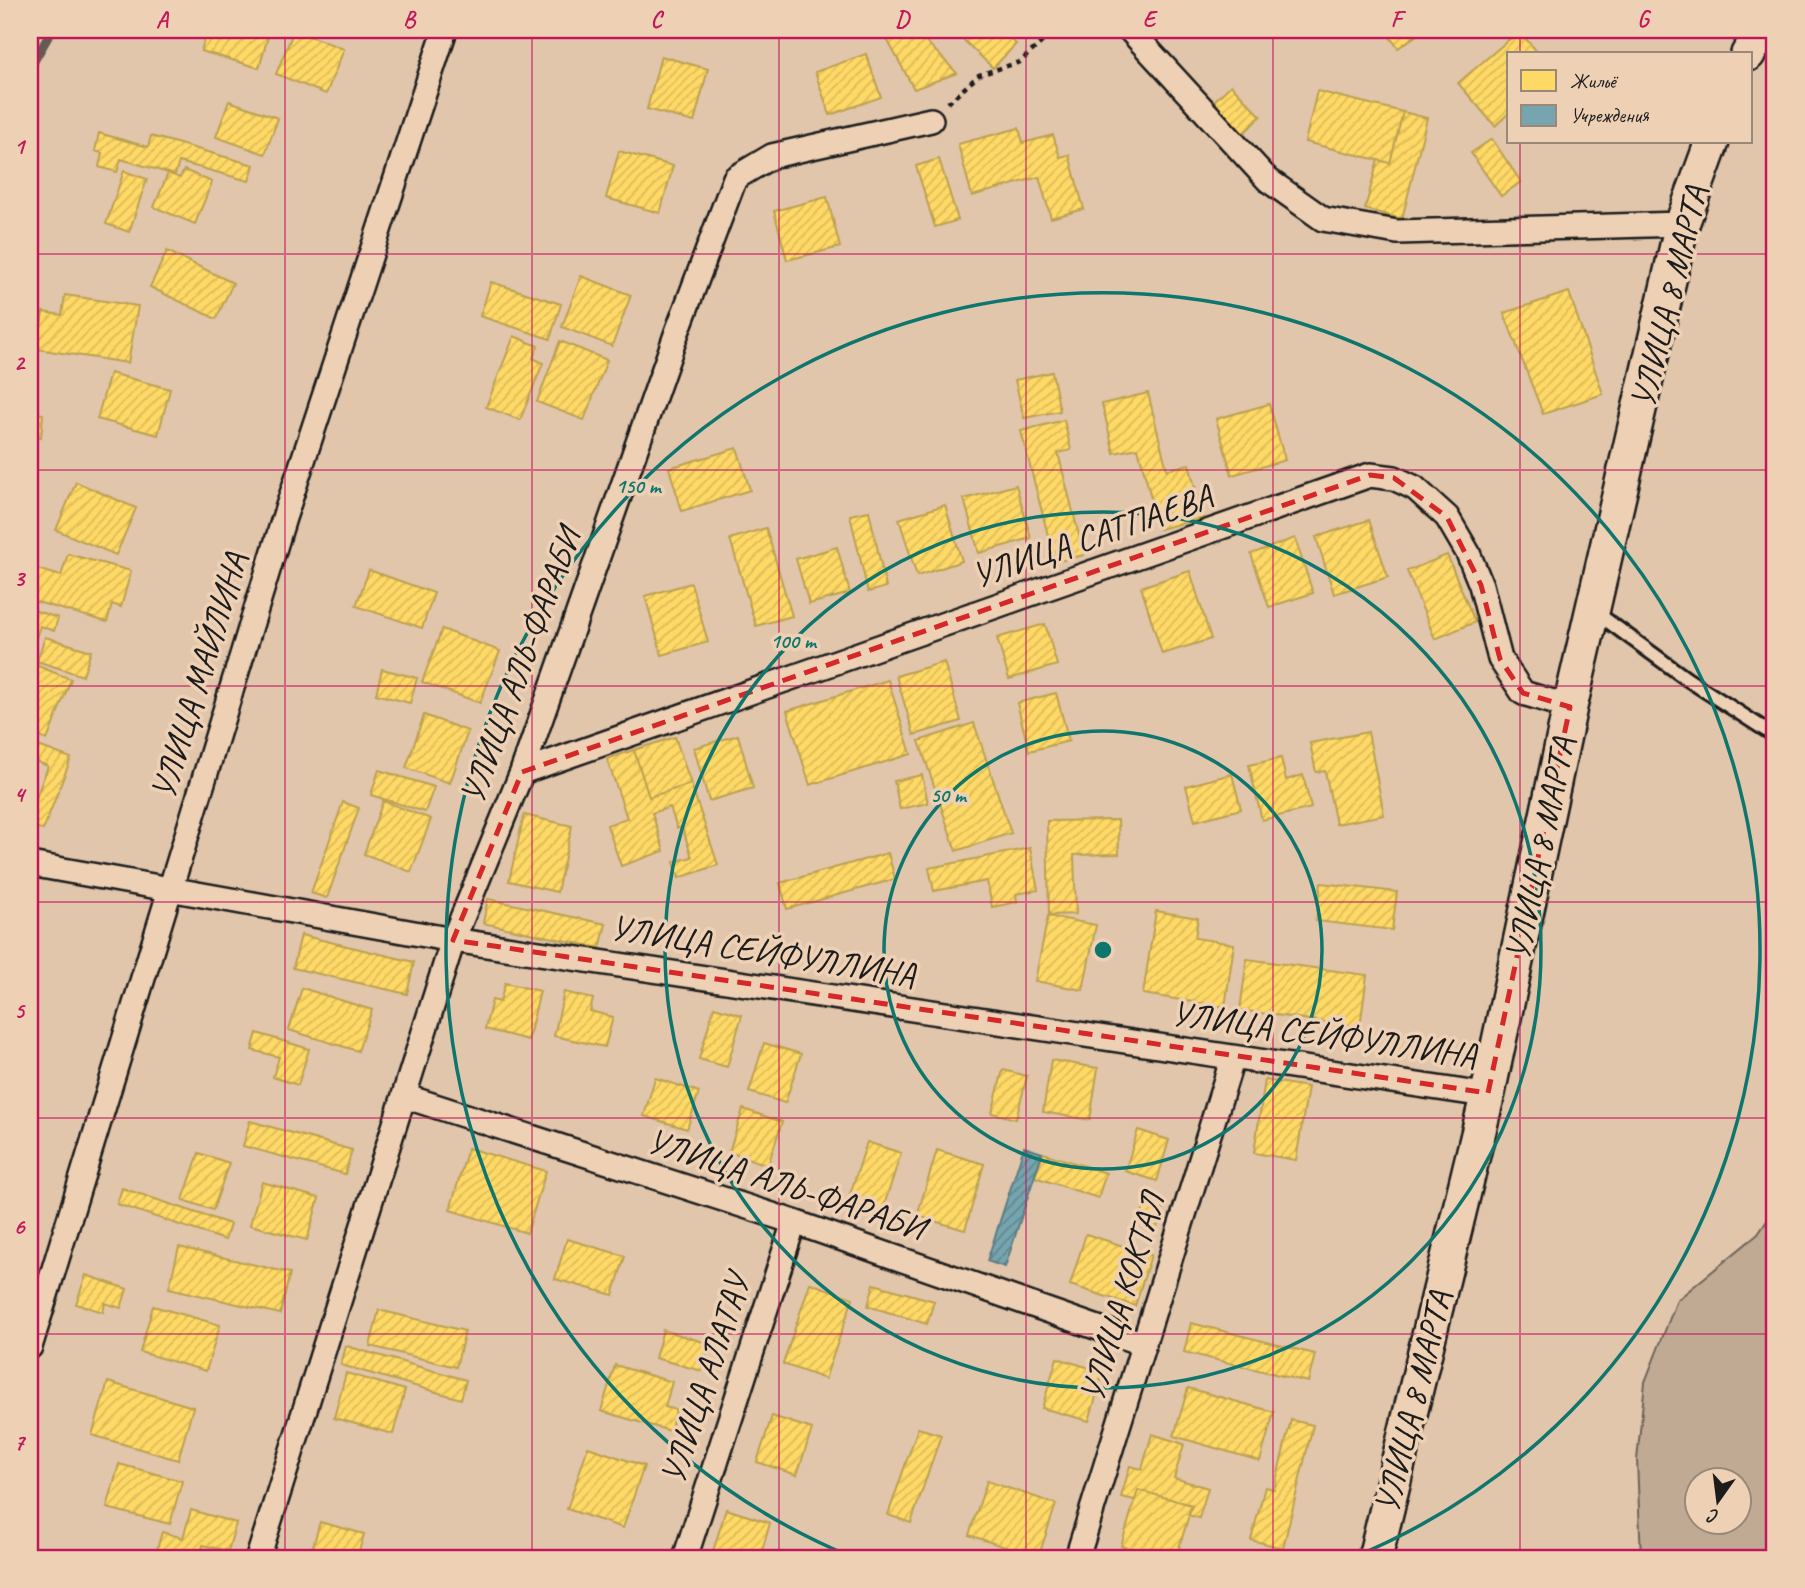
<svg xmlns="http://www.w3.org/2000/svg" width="1805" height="1588" viewBox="0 0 1805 1588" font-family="Caveat,sans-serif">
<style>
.green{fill:#c1aa94;stroke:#6e6358;stroke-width:2;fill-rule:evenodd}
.homes{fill:url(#homes-hatch);stroke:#bba050;stroke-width:2}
.public{fill:url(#public-hatch);stroke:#5b7c83;stroke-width:2}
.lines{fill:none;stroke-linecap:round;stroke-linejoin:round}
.stream{stroke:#655b51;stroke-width:9}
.lane-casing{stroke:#1c1c1c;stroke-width:18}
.street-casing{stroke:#1c1c1c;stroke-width:28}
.secondary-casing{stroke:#1c1c1c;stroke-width:38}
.path{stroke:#1c1c1c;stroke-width:4.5;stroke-dasharray:5 5;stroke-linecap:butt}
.lane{stroke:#eed1b5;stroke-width:12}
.street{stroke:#eed1b5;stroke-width:23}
.secondary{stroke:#eed1b5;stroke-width:33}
.marked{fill:none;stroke:#d62828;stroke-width:5;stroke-dasharray:14 9;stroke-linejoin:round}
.grid{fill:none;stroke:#c2185b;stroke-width:2;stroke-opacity:0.55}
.ring{fill:none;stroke:#0f766e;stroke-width:3.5}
.labels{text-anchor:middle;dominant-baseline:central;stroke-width:7;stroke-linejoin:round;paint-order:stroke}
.street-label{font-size:35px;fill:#1c1c1c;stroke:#eed1b5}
.centre{fill:#0f766e;stroke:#eed1b5;stroke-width:3.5}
.ring-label{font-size:21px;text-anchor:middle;font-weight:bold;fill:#0f766e;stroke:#eed1b5;stroke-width:7;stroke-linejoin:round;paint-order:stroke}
.neatline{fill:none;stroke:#c2185b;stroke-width:2.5}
.grid-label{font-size:23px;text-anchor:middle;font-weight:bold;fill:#c2185b}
</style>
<defs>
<pattern id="homes-hatch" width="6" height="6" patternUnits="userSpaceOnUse" patternTransform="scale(1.75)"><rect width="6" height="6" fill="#ffd966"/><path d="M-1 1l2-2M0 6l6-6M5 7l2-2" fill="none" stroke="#daba58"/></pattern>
<pattern id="public-hatch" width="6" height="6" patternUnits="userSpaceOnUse" patternTransform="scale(1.75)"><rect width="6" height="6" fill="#76a5af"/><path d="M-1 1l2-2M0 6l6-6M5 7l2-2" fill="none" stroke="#60868e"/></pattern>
</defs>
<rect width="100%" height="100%" fill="#e1c6ac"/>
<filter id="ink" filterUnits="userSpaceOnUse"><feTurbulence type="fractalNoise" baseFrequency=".0143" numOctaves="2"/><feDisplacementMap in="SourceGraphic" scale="14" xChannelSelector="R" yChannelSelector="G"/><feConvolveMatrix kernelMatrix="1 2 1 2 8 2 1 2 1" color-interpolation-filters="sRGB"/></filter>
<g filter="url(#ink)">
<path class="green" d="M1775,1209v349h-134l-4,-98 8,-78 32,-82 81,-66zM1696,1480h42v42h-42z"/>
<path class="homes" d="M207,30h50l12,3 -10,35 -58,-17z
M294,30l50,19 -18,45 -50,-20z
M882,30h33l42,43 -43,16z
M953,30h48l15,14 -23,24z
M1385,30h39l-26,18z
M1519,31l20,23h-30v59l-14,13 -37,-43z
M866,54l15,43 -51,18 -15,-43z
M661,56l47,13 -14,53 -47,-13z
M1231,85l30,31 -20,20 -31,-31z
M1317,91l86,21 -13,51 -85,-21z
M229,101l49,17 -13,36 -49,-17z
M1403,112l24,6 -25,101 -37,-10 13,-49 12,3z
M1019,128l4,15 30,-8 7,22 9,-2 15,54 -33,9 -12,-41 -67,19 -14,-52z
M99,133l49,14 3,-11 103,29 -5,16 -70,-19 -4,13 -54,-16 -4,13 -18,-5 3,-14 -7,-2z
M1492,139l29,43 -20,14 -30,-43z
M619,151l54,15 -13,47 -54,-15z
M939,159l19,61 -23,7 -19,-61z
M184,170l28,12 -17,42 -41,-17 14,-34 12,5z
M124,171l23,8 -18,53 -23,-8z
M827,197l13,50 -53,13 -13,-49z
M167,251l66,32 -17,36 -66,-32z
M581,276l50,19 -19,51 -50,-19z
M491,282l70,22 -11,35 -70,-23z
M1569,292l34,102 -60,20 -39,-101z
M65,295l73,11 -10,57 -98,-15v-24l11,1 2,-13 19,3z
M514,336l24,10 -5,12 10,5 -23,57 -34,-13z
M560,341l47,19 -23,60 -47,-18z
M1052,372l8,39 -36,7 -9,-38z
M110,373l60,16 -12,46 -61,-16z
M1148,393l19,77 22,-6 14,54 -44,11 -21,-81 -24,5 -12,-49z
M1269,404l16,56 -53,15 -16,-56z
M30,412l13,2 -2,23 -11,-2z
M1064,420l7,30 -13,3 26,102 -29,7 -34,-131z
M737,448l13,42 -68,21 -13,-43z
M76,482l60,26 -20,47 -60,-25z
M1016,485l15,53 -52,15 -15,-54z
M945,505l17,56 -45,15 -18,-57z
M869,511l17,76 -18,5 -18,-77z
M1369,520l19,57 -54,17 -18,-57z
M766,528l26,88 -36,10 -26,-87z
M1295,538l18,55 -44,14 -18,-53z
M837,547l13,46 -41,11 -13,-45z
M68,554l63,17 -10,36 -9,-3 -5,18 -77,-22v-33l31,9z
M1447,555l28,67 -40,17 -28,-68z
M369,570l65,23 -12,35 -66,-22z
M1190,571l21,68 -49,15 -21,-67z
M691,583l17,59 -46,13 -17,-59z
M30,609l28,9 -4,13 -14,-5 -9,26z
M1045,624l12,41 -48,14 -12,-41z
M442,629l58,22 -20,52 -58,-21z
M45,637l46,14 -8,25 -46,-15z
M944,662l17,59 -47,14 -18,-59z
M30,663l41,16 -24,61 -17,-7z
M382,669l35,9 -7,25 -34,-9z
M888,680l23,74 -101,31 -23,-74z
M1056,693l13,48 -40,10 -12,-48z
M424,715l44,16 -18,52 -44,-15z
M974,723l37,110 -55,18 -37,-110z
M1368,732l16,83 -48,9 -11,-53 -9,1 -6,-29z
M738,735l15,53 -44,13 -15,-53z
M675,737l16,47 -42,13 -15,-47z
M30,743l41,15 -28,72 -13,-5v-11l18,-48 -18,-7z
M634,750l15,47 42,-13 27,81 -39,13 -5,-16 18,-5 -10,-30 -5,1 -7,-21 -18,6 12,38 -43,15 -14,-41 20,-7 -20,-59z
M1281,758l5,22 17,-5 8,33 -49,12 -13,-55z
M379,770l55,17 -9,25 -54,-17z
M1232,774l9,35 -46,12 -9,-35z
M922,775l6,28 -28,6 -6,-28z
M383,801l48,18 -20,53 -47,-18z
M343,802l16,6 -32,90 -16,-5z
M524,815l48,11 -15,66 -48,-11z
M1118,820l1,34 -45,1 2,59 -27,1 -2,-94z
M1030,848l8,42 -22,4 1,8 -25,5 -5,-26 -53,10 -5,-23z
M888,853l7,26 -108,30 -7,-26z
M1321,883l76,9 -5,38 -76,-9z
M488,899l118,25 -6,24 -117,-25z
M1156,911l42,7 -3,20 39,6 -9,63 -82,-13z
M1048,916l48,9 -13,65 -48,-9z
M301,935l113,27 -7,32 -114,-26z
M1247,959l120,16 -7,52 -120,-17z
M505,983l35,8 -12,49 -43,-11 7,-29 8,2z
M302,988l70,22 -14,41 -69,-21z
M564,992l29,7 -3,12 23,6 -8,30 -51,-11z
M714,1007l28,8 -15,52 -28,-8z
M257,1033l52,16 -11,36 -25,-8 6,-20 -27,-7z
M764,1043l37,11 -16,49 -36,-11z
M1051,1060l47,8 -8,52 -47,-8z
M1003,1070l24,6 -11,43 -24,-6z
M655,1078l44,14 -12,37 -43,-13z
M1265,1080l43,7 -12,73 -42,-7z
M743,1109l39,13 -14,43 -39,-13z
M250,1121l102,29 -7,24 -102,-28z
M1138,1130l31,10 -12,41 -32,-10z
M867,1142l34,11 -21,65 -34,-11z
M468,1148l78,23 -19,62 -77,-23z
M937,1150l47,14 -19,66 -48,-14z
M199,1153l30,10 -16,47 -30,-10z
M1043,1153l63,20 -8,25 -63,-21z
M262,1182l57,16 -12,42 -57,-15z
M122,1188l108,36 -5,16 -108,-36z
M1148,1196l17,5 -8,26 -18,-5z
M1086,1234l65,21 -16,51 -65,-21z
M567,1239l58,17 -12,39 -58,-16z
M179,1247l111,26 -10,41 -111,-26z
M86,1275l41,14 -6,19 -16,-5 -2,9 -27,-8z
M810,1283l43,15 -28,81 -42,-15z
M874,1284l60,17 -7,23 -59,-18z
M153,1306l67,19 -14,46 -66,-19z
M379,1310l86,21 -9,36 -86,-21z
M1191,1323l124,31 -7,28 -124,-30z
M663,1330l47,14 -8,27 -47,-13z
M346,1346l120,34 -5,19 -120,-34z
M1057,1358l46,14 -14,49 -47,-13z
M615,1365l57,17 -7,25 11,3 -6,21 -69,-20z
M346,1373l59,17 -12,44 -59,-16z
M108,1382l85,25 -15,53 -86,-25z
M1188,1388l86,24 -14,49 -86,-25z
M772,1416l40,13 -15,46 -40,-13z
M1291,1420l22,5 -30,123 -32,-8 14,-53 9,2z
M918,1428l23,7 -30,88 -23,-8z
M1152,1434l32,10 -10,34 34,10 -9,30 -11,-3 4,-10 -54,-15 -3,10 -14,-3 9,-31 12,3z
M588,1447l56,19 -21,62 -56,-19z
M119,1464l63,17 -12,43 -63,-16z
M987,1481l69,23 -18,54 -69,-23z
M1138,1490l54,15 -16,53h-14l-41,-12z
M726,1509l44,14 -10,35h-49z
M191,1510l45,13 -8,28 -25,-6 -3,13h-37l-8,-2 7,-24 21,6z
M320,1522l44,12 -7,24h-28l-18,-5z"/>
<path class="public" d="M1024,1147l18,6 -37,114 -18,-6z"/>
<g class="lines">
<path class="stream" d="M30,68l22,-38"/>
<g class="lane-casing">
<path id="lane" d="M1594,611l93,68 88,57"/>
</g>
<g class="street-casing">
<path id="street" d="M1130,30l138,150 55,39 74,13 285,-8
M522,772l848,-297 24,3 21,10 32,29 21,36 13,32 19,74 23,34 47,14
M30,864l423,76 1025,154 10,-1
M404,1096l390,126 350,122
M30,1347l254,-829 161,-488
M258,1558l195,-618 69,-168 155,-440 58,-154 37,-22 159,-36
M685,1558l109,-336
M1077,1558l156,-501"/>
</g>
<g class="secondary-casing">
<path id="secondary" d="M1748,54l16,-24
M1375,1558l113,-465 82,-386 112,-483 30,-82"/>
</g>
<path class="path" d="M948,103l31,-28 41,-13 35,-32"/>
<use href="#lane" class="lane"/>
<use href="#street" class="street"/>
<use href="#secondary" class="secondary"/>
</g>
</g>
<path class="marked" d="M1370,475l24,3 53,39 34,68 19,74 23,34 47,14 -82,386 -1035,-153 69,-168z"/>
<path class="grid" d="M285,30v1528M532,30v1528M779,30v1528M1026,30v1528M1273,30v1528M1520,30v24M1520,142v1416M30,254h1745M30,470h1745M30,686h1745M30,902h1745M30,1118h1745M30,1334h1745"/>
<g class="ring">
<circle cx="1103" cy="950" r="219"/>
<circle cx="1103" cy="950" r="438"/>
<path d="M852 1557A657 657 0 1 1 1354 1557"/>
</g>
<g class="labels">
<g class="street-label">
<text transform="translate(1669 297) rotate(-76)">УЛИЦА 8 МАРТА</text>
<text transform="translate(1092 536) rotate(-19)">УЛИЦА САТПАЕВА</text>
<text transform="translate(520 666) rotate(-70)">УЛИЦА АЛЬ-ФАРАБИ</text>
<text transform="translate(199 676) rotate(-73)">УЛИЦА МАЙЛИНА</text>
<text transform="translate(1540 849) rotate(-78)">УЛИЦА 8 МАРТА</text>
<text transform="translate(763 951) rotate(9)">УЛИЦА СЕЙФУЛЛИНА</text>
<text transform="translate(1324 1034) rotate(8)">УЛИЦА СЕЙФУЛЛИНА</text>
<text transform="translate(786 1184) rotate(18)">УЛИЦА АЛЬ-ФАРАБИ</text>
<text transform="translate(1122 1297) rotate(-73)">УЛИЦА КОКТАЛ</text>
<text transform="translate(705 1379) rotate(-72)">УЛИЦА АЛАТАУ</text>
<text transform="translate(1413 1402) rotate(-76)">УЛИЦА 8 МАРТА</text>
</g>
</g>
<circle cx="1103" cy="950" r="10" class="centre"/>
<g class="ring-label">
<text x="638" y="493">150 m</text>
<text x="793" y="648">100 m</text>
<text x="948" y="802">50 m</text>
</g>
<rect width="1805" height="1588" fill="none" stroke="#eed1b5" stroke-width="77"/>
<rect x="1507" y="52" width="245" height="91" fill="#eed1b5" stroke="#9a8978" stroke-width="2"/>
<rect x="1521" y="70" width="35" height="21" fill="#ffd966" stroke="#9a8978" stroke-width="2"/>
<text x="1570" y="88" font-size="21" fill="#1c1c1c">Жильё</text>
<rect x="1521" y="105" width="35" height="21" fill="#76a5af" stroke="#9a8978" stroke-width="2"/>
<text x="1570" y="122" font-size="21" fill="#1c1c1c">Учреждения</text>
<g transform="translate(1718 1501) rotate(194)"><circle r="33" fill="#eed1b5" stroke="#9a8978" stroke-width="2"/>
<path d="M0-5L12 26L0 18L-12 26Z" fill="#1c1c1c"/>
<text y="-10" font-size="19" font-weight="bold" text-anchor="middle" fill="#1c1c1c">С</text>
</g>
<rect x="38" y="38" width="1728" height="1512" class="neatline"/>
<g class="grid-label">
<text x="162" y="27">A</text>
<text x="409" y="27">B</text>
<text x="656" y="27">C</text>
<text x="902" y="27">D</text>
<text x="1149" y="27">E</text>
<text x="1396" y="27">F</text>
<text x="1643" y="27">G</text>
<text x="19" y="154">1</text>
<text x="19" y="370">2</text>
<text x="19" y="586">3</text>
<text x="19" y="802">4</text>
<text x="19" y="1018">5</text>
<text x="19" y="1234">6</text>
<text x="19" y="1450">7</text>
</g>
</svg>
